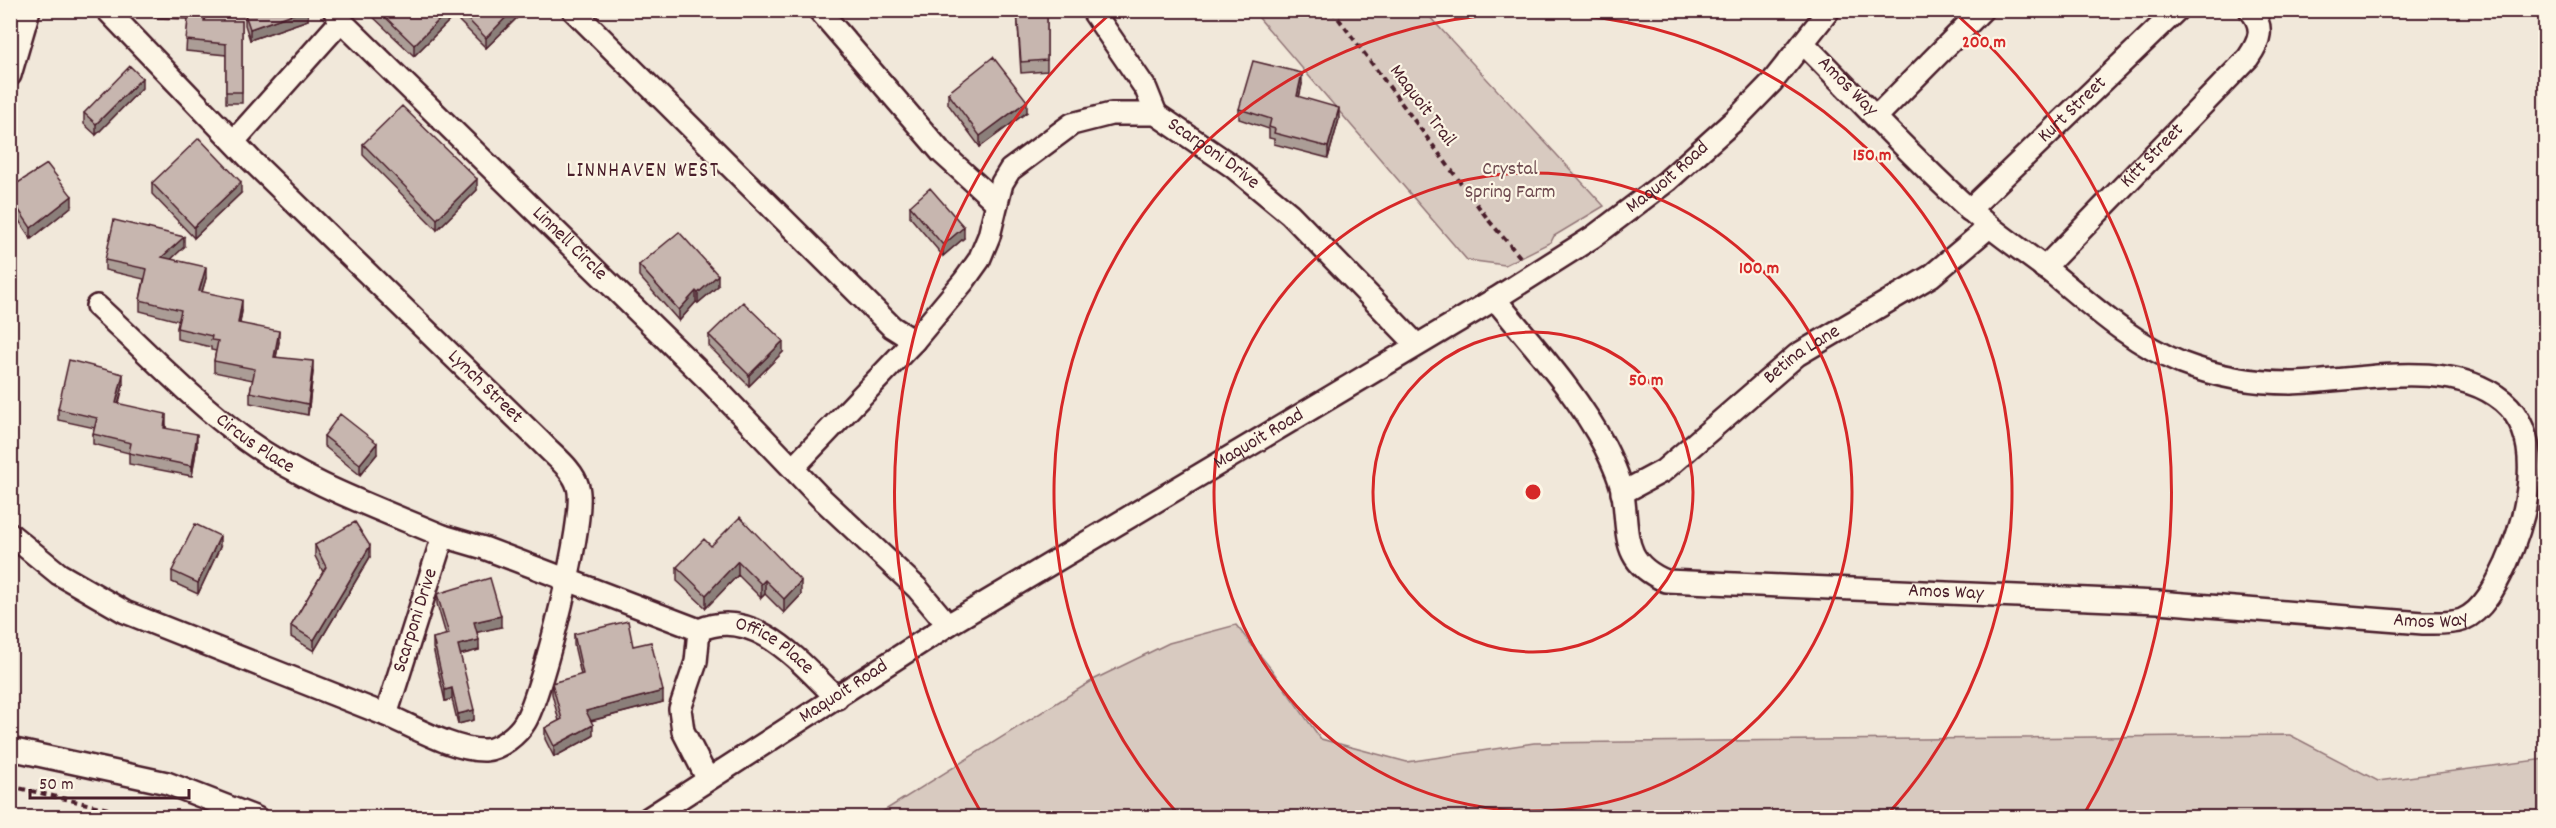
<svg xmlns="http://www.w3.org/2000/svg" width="2556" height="828" viewBox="0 0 2556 828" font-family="Dekko,sans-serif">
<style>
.green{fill:#d8cac0;stroke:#917476;stroke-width:1.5}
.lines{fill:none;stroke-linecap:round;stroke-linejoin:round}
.minor-casing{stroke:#4a1f2b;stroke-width:26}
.path{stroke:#4a1f2b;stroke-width:4;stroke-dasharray:6 4.5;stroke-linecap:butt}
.minor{stroke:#fcf5e5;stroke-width:21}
.wall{fill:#ab9d96;stroke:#4a1f2b;stroke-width:1.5}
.shaded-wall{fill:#8b7f7a;stroke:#4a1f2b;stroke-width:1.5}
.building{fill:#c7b6af;stroke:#4a1f2b;stroke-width:1.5}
.ring{fill:none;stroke:#d62828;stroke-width:3}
.labels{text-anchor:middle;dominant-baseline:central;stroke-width:4.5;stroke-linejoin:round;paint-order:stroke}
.street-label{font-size:20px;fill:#4a1f2b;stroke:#fcf5e5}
.park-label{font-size:20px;fill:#6e4a50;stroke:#fcf5e5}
.neighbourhood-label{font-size:21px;letter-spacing:1.5px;fill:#4a1f2b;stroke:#fcf5e5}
.centre{fill:#d62828;stroke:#fcf5e5;stroke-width:3}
.ring-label{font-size:18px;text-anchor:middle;font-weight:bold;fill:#d62828;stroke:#fcf5e5;stroke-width:4.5;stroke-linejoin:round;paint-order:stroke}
</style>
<rect width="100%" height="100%" fill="#f1e8da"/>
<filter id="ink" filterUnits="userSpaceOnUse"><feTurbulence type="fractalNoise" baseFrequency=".0167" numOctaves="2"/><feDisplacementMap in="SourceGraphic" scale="12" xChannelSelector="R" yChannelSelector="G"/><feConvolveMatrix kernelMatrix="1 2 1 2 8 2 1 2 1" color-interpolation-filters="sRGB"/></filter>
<g filter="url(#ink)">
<path class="green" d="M1253,11h176l-2,3 177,192 -50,30 -3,6 -46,23 -38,-5z
M1236,625l35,44 50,70 86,23 127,-19 756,-8 88,46 167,-22v58h-1671l221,-138 74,-36z"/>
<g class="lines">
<g class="minor-casing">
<g id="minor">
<path id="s1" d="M107,10l144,150 290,282c12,13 32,27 37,45 9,29 -36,206 -53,235 -7,12 -25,27 -40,28 -30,1 -71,-23 -99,-35"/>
<path id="s2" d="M334,10l7,11 372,364 107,112 97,91 31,37"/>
<path d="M573,10l319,317 22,14"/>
<path id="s3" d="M819,10l123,143 55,50 5,-20 8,-13 62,-46 39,-10h45l76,52 58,48 127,131"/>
<path d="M1092,10l54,79 10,25"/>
<path d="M10,75l19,-65"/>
<path d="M1876,117l106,-107"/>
<path d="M234,141l107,-120"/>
<path id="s4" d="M1969,210l208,-200"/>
<path id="s5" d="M2044,268l204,-210c12,-17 17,-31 2,-48"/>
<path id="s6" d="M1495,299c38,47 82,94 110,148 7,14 15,31 18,47 6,41 -2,68 43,87l492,21 265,21c12,0 27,1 39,-3 22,-9 35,-37 44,-56 20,-45 42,-125 -3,-163 -54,-45 -149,-19 -212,-18 -37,0 -76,-7 -110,-20 -49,-20 -88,-56 -128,-89 -28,-22 -58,-41 -84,-65 -58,-52 -111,-111 -166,-166"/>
<path id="s7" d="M97,306c49,45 96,95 149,134 59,43 131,68 197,96"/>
<path d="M793,468l121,-127 50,-60 15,-21 10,-24 8,-33"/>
<path id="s8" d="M1622,493l41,-22 134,-116 134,-79 58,-49"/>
<path id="s9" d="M10,534l49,40 66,38 261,103 57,-179 41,12 215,82 -3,32 -16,47 3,22 24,47"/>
<path id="s10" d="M699,630c56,-25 102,34 138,68"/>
<path d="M10,749l157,34 90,35"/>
<path id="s11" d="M649,818l299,-193 547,-326 98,-62 74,-56 71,-64 34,-35 57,-72"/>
</g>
</g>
<path class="path" d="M1332,10l158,212 31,36
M10,786l137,32"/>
<use href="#minor" class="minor"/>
</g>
<path class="wall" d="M155,10h52l-2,11h37v82h-16v-48l-40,-4 2,-32 -33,-1z
M308,10v10l-58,20 -5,-15v-11z
M370,10h155l-39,38 -32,-32 -40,40 -44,-42z
M1017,10h30v61l-26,2z
M1302,84l-3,13 40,22 -11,39 -54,-14v-5l-5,-1v-9l-30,-10v-10z
M142,88l-46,47 -12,-11v-11z
M948,93l79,19 -47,35 -32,-43z
M363,144l114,46 -40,40 -74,-75z
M152,183l89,10 -47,45 -42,-44z
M10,188l62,18 -41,33 -21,-32z
M910,206l54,32 -21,18 -33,-39z
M184,247l-13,12 35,19 -4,14 40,19 -2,12 39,19 -3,15 37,15 -5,43 -58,-12v-11l3,-12 -39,-8v-11l2,-10 -5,-1v-3l-34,-8v-11l2,-7 -39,-10v-11l4,-21 -39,-9v-10z
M639,265l79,21 -20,17 -2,-1 -17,19 -40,-45z
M709,335l74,17 -34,34 -40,-40z
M123,385l-4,19 47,21v3l31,17 -5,31 -63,-12v-11l-36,-9v-10l2,-6 -37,-8v-11z
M324,436l53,18 -17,21 -36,-29z
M315,545l55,12 -56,94 -23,-14v-11l32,-54 -8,-16z
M711,546l90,49 -17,18 -19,-19 -4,4 -23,-23 -32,33 -29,-27v-14z
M220,547l-22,47 -26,-12v-11z
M437,594l64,33 -24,5 2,18 -19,5 14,65 -16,4 -6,-25 -7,2 -12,-53v-10l13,-3 -9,-31z
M574,634l59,12 30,56 -72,19 2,15 -39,21 -9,-18v-11l14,-7 -7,-27v-11l29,-8 -7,-30z"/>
<path class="shaded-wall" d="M304,10h4v10l-58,20v-11z
M449,10h5v6l-40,40v-11z
M513,10h12l-39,38v-10z
M1302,73v11l-5,23v-11z
M142,78v10l-46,47v-11z
M1027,101v11l-47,35v-11z
M1339,108v11l-11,39v-11z
M477,179v11l-40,40v-11z
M241,182v11l-47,45v-11z
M72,196v10l-41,33v-11z
M964,227v11l-21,18v-11z
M184,237v10l-22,21v-11z
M206,267v11l-7,24v-11z
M718,275v11l-20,17v-10z
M696,291v11l-17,19v-11z
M242,300v11l-4,23v-11z
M279,331v11l-5,25v-10z
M783,341v11l-34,34v-11z
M313,361v11l-5,43v-11z
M123,374v11l-7,29v-11z
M166,414v11l-2,14v-11z
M197,434v11l-5,31v-10z
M377,443v11l-17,21v-11z
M220,536v11l-22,47v-11z
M370,546v11l-56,94v-11z
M738,561v14l-32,33v-13z
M765,580v14l-4,4v-14z
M801,581v14l-17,18v-14z
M501,616v11l-27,6v-11z
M479,640v10l-21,5v-10z
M452,688v11l-7,2v-11z
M663,691v11l-77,20v-11z
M474,710v10l-16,4v-10z
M593,725v11l-39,21v-11z"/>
<path class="building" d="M189,10h16l-1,11h38v71h-16v-48l-40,-4z
M256,10h48l-54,19 -5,-15z
M378,10h71l-35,35z
M459,10h54l-27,28z
M1017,10h30v50l-26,2z
M993,57l34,44 -47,35 -32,-43z
M1253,61l49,12 -5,23 42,12 -11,39 -54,-14 1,-4 -6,-2 2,-8 -32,-10z
M130,66l12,12 -46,46 -12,-11z
M402,106l75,73 -40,40 -74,-75z
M199,138l42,44 -47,45 -42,-44z
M47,164l25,32 -41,32 -21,-31v-9z
M930,188l34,39 -21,18 -33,-39z
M114,220l70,17 -22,20 44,10 -7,24 43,9 -4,23 41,8 -5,26 39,4 -5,43 -58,-12 5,-23 -41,-8 4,-20 -7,-1 1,-4 -35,-8 4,-18 -41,-10 7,-31 -42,-9z
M679,232l39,43 -20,18 -2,-2 -17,19 -40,-45z
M743,302l40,39 -34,34 -40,-40z
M69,360l54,14 -7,29 50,11 -2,14 33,6 -5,32 -63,-13 2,-10 -38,-9 4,-16 -39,-9z
M340,414l37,29 -17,21 -36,-28z
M740,517l61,64 -17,18 -19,-19 -4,4 -23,-23 -32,34 -29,-28 27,-28 7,7z
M355,522l15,24 -56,94 -23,-14 35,-59 -11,-22z
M195,524l25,12 -22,47 -26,-12z
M490,578l11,38 -27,6 5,18 -21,5 16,65 -16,4 -6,-26 -7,2 -12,-52 16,-4 -12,-40z
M628,621l5,25 18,-4 12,49 -77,20 7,14 -39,21 -9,-18 17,-9 -10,-36 31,-9 -9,-40z"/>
</g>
<g class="ring">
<circle cx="1533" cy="492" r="160"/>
<circle cx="1533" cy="492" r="319"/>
<path d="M1180 816A479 479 0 1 1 1886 816"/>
<path d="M983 816A638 638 0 0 1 1110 14M1956 14A638 638 0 0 1 2083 816"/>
</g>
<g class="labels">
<g class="street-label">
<text transform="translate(1847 87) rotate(45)">Amos Way</text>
<text transform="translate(1422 106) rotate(53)">Maquoit Trail</text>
<text stroke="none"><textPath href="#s4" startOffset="144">Kurt Street</textPath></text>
<text stroke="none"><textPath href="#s3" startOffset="531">Scarponi Drive</textPath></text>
<text stroke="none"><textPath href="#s5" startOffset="156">Kitt Street</textPath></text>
<text stroke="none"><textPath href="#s11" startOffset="1204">Maquoit Road</textPath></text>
<text stroke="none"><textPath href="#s2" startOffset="332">Linnell Circle</textPath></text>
<text stroke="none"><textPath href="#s8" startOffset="228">Betina Lane</textPath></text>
<text stroke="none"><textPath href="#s1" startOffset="534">Lynch Street</textPath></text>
<text stroke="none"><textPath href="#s11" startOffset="718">Maquoit Road</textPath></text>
<text stroke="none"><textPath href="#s7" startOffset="210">Circus Place</textPath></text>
<text stroke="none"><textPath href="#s6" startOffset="620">Amos Way</textPath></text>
<text stroke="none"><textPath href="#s6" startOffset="1106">Amos Way</textPath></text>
<text stroke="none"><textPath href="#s9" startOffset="519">Scarponi Drive</textPath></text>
<text stroke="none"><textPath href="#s10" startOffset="82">Office Place</textPath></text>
<text stroke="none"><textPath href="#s11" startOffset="232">Maquoit Road</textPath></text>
</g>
<g class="park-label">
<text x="1510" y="170">Crystal<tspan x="1510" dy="23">Spring Farm</tspan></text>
</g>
<g class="neighbourhood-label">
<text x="643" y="172">LINNHAVEN WEST</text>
</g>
</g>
<circle cx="1533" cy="492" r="9" class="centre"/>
<g class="ring-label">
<text x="1984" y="47">200 m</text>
<text x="1872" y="160">150 m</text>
<text x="1759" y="273">100 m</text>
<text x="1646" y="385">50 m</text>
</g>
<rect width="2556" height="828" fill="none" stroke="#fcf5e5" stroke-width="36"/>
<rect x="18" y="18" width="2520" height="792" fill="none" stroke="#4a1f2b" stroke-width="2" filter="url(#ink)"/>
<path d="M30 789v9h159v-9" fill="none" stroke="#4a1f2b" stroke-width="3"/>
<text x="39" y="789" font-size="18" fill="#4a1f2b" stroke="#fcf5e5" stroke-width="4.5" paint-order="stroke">50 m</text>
</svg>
